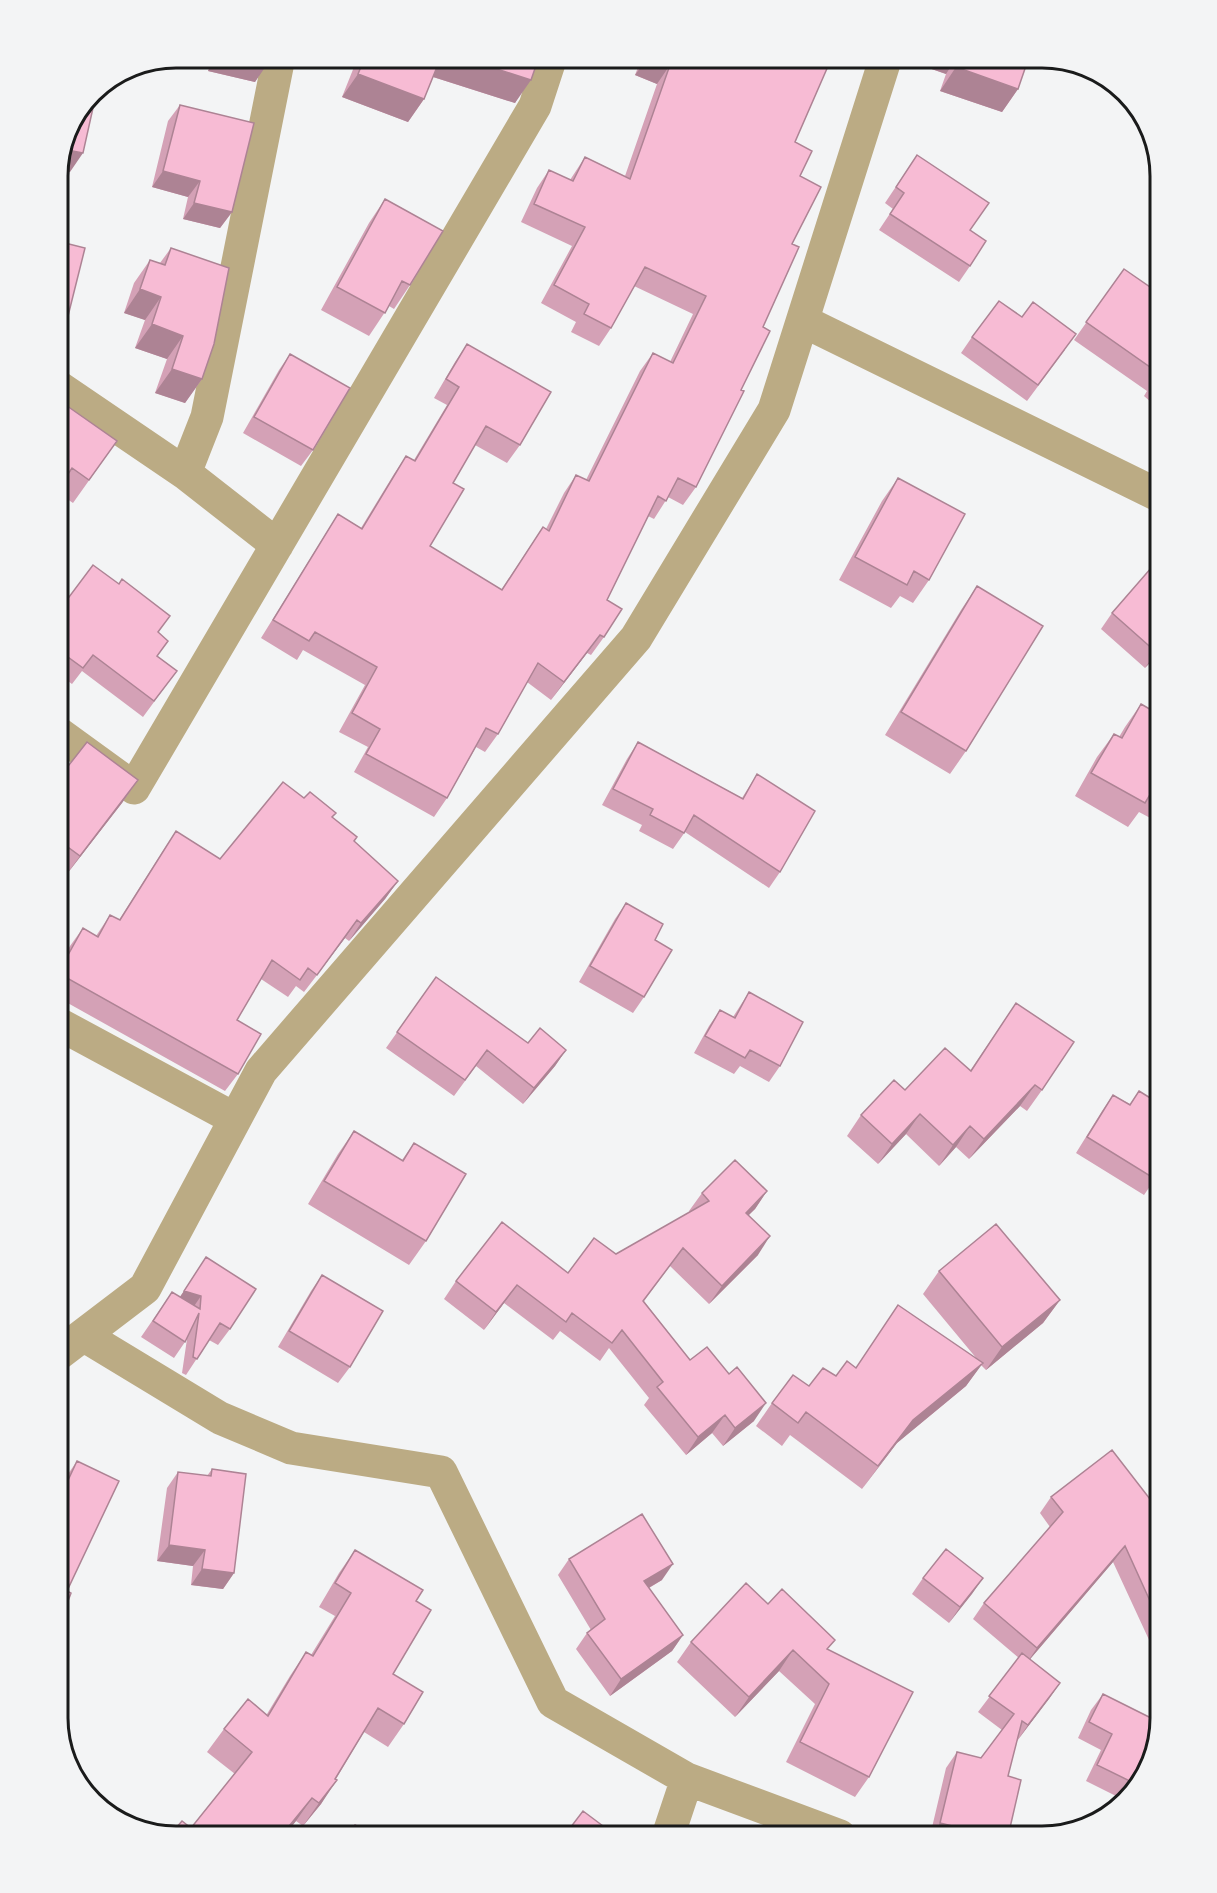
<svg xmlns="http://www.w3.org/2000/svg" width="1217" height="1893" viewBox="0 0 1217 1893" font-family="'Varela Round',sans-serif">
<style>
.lines{fill:none;stroke-linecap:round;stroke-linejoin:round}
.street{stroke:#bbab84;stroke-width:33}
.wall{fill:#d4a1b6}
.shaded-wall{fill:#ad8394}
.building{fill:#f7bbd4;stroke:#ad8394;stroke-width:1.5}
.rim{fill:none;stroke:#1a1b1b;stroke-width:3}
</style>
<rect width="100%" height="100%" fill="#f3f4f5"/>
<g class="lines">
<path class="street" d="M803,321l357,175
M57,386l128,87 92,72
M185,473l22,-56 72,-360
M57,732l77,56 401,-682 16,-49
M57,1023l178,96
M83,1335l137,83 71,30 150,24 112,230 134,77 153,57
M57,1355l88,-67 116,-217 375,-433 138,-228 112,-353
M668,1836l19,-57"/>
</g>
<path class="wall" d="M212,57h56l-13,25 -47,-11z
M358,57h181l-24,46 -82,-26 -9,22 -16,23 -66,-25z
M642,57h190l-37,85 5,34 -8,68 -51,146 -45,97 -13,18 -15,-8 -14,22 -6,-3 -41,84 -3,37 -13,18 -4,-2 -36,47 -24,-18 -29,52 -13,18 -9,-5 -29,51 -13,19 -80,-45 14,-25 -29,-15 26,-47 -62,-35 -6,10 -36,-22 65,-105 12,-19 23,14 33,-54 12,-18 8,4 33,-55 -13,-7 21,-36 12,-18 53,101 -13,18 -32,-18 -22,38 -23,63 71,44 42,-63 3,2 18,-36 12,-18 10,5 54,-109 13,-18 17,9 23,-48 -59,-28 -23,42 -12,18 -28,-14 5,-10 -35,-19 31,-57 -51,-24 16,-34 12,-18 21,10 15,-23 40,19 32,-92 -22,-9z
M926,57h103l-11,32 -16,23 -62,-21 6,-17 -23,-8z
M180,105l52,107 -12,16 -37,-9 5,-22 -36,-10 16,-66z
M917,155l53,75v36l-11,16 -80,-52 14,-21 -8,-6z
M385,199l25,86 -16,24 -5,-3 -20,30 -48,-26 48,-87z
M171,248l31,131 -17,24 -30,-10 12,-34 -32,-11 10,-28 -21,-7 10,-30 16,-23 10,3z
M1124,269l36,25v116l-16,-14 3,-5 -73,-51z
M972,337l93,13 -38,51 -66,-48z
M290,354l23,96 -12,16 -58,-33 36,-63z
M57,405l60,36 -44,62 -16,-11z
M898,478l31,102 -16,23 -13,-7 -9,12 -52,-28 43,-79z
M1160,562v90l-15,16 -44,-39 11,-16z
M977,586l-11,165 -16,23 -65,-39 76,-125z
M57,613l101,20 10,8 -11,15 8,31 -22,30 -61,-46 -10,13 -15,-11z
M1141,704l19,11v97l-6,8 -15,-8 -11,15 -53,-31 22,-39 17,-23 5,3 6,-10z
M638,742l104,56 15,-24 23,98 -11,16 -84,-56 -12,17 -34,-18 3,-6 -40,-20 25,-46z
M57,761l12,4 69,15 -16,23 -59,76 -6,-5z
M304,798l28,20 22,23 44,40 -13,18 -36,42 -4,-3 -41,54 -8,-6 -8,11 -27,-18 -24,41 1,54 -13,17 -168,-94v-27l13,-24 13,-18 13,8 14,-21 9,5 45,-71 12,-18 44,28z
M626,903l29,37 -11,57 -11,16 -54,-31 36,-63z
M436,977l92,66 38,7 -11,16 -32,38 -47,-38 -22,30 -68,-48z
M749,992l31,74 -11,16 -29,-16 -6,8 -40,-21 15,-27 11,-16 13,7z
M1016,1003l26,87 -15,21 -7,-5 -51,53 -13,-12 -17,19 -33,-32 -28,30 -31,-28 14,-21 44,-25 65,-19z
M1139,1091l16,88 -11,16 -68,-42 26,-42 11,-16 17,9z
M354,1131l48,29 12,-17 12,98 -17,24 -101,-61 30,-50z
M767,1191l-12,18 -7,6 10,40 -49,49 -39,-38 -26,35 46,59 64,61 -31,25 -11,-13 -26,22 -42,-50 5,-7 -40,-50 -9,13 -40,-30 -7,9 -49,-37 -20,27 -40,-31 12,-18 112,-8 48,-19 74,-42 -1,-1 13,-18z
M206,1257l24,72 -12,16 -9,-5 -23,35 -4,-2 5,-34 -13,19 -33,-21 31,-45 8,5z
M939,1271l121,29 -17,23 -57,47 -5,-5 -15,21 -69,57 -35,46 -72,-54 -8,11 -26,-20 16,-23 83,-36 122,-8 -54,-65z
M322,1275l28,92 -12,16 -60,-36 33,-56z
M77,1461l-20,169v-134l9,-19z
M212,1469l22,104 -11,16 -32,-4 2,-19 -36,-5 10,-73 11,-16 29,4z
M1051,1497l109,15v126l-10,4 -37,-80 -83,97 30,24 -43,58 -9,35 -2,60h-76l16,-68 11,-16 24,6 21,-28 -24,-18 41,-54 -46,-39 11,-16 66,-76 -10,-14z
M355,1550l61,51 -23,73 11,50 -16,23 -24,-15 -43,72 -18,22 -7,-5 -12,15h-115l22,-8 44,-54 -28,-22 17,-23 43,-15 23,-38 16,-24 5,3 24,-39 -16,-9 20,-34z
M569,1559l93,21 -13,8 34,47 -11,16 -62,45 -34,-47 11,-16 4,-3 -33,-55z
M923,1578h60l-34,45 -37,-29z
M768,1604l60,45 41,128 -14,20 -69,-35 29,-58 -36,-33 -44,46 -58,-55 14,-20z
M1103,1694l37,89 -18,16 -36,-18 15,-31 -23,-12 13,-28z"/>
<path class="shaded-wall" d="M217,57h12l37,9 -11,16 -47,-11z
M439,57h21l71,23 -16,23 -88,-28z
M648,57l22,8 -13,19 -22,-9z
M928,57h29l-11,17 -23,-8z
M956,67l62,22 -16,23 -62,-21z
M358,74l66,25 -16,23 -66,-25z
M62,149l21,4 -13,19 -13,-3z
M163,171l37,10 -12,16 -36,-10z
M194,203l38,9 -12,16 -37,-9z
M140,289l21,8 -16,23 -21,-7z
M57,317l10,3 -10,13z
M152,324l31,12 -16,23 -32,-11z
M172,369l30,10 -17,24 -30,-10z
M600,635l-13,18 -36,47 13,-18z
M1160,648v4l-15,16 11,-16z
M138,780l-16,23 -59,76 17,-23z
M398,881l-13,18 -36,42 12,-18z
M357,920l-12,18 -41,54 13,-17z
M566,1050l-11,16 -32,38 11,-16z
M1035,1085l-15,21 -51,53 15,-20z
M920,1114l-14,20 -28,30 14,-20z
M970,1126l-14,21 -17,19 14,-21z
M767,1191l-12,18 -22,22 13,-18z
M770,1236l-12,19 -49,49 13,-18z
M517,1285l-13,18 -20,27 12,-18z
M184,1291l17,5 -11,16 -17,-5z
M1060,1300l-17,23 -57,47 16,-23z
M983,1363l-17,23 -69,57 -35,46 51,-69z
M766,1403l-12,18 -31,25 12,-18z
M725,1415l-13,18 -26,22 12,-18z
M169,1545l36,5 -12,16 -36,-5z
M1125,1546l-12,16 -87,102 11,-16z
M673,1564l-11,16 -29,17 11,-16z
M202,1569l32,4 -11,16 -32,-4z
M983,1578l-11,16 -23,29 11,-16z
M1160,1628v10l-10,4z
M683,1635l-11,16 -62,45 11,-17z
M793,1650l-14,21 -44,46 14,-20z
M1060,1683l-11,16 -32,42 11,-16z
M337,1780l-16,24 -18,22 16,-23z
M312,1798l-16,23 -12,15h-3z
M940,1823l53,13h-61z
M999,1830l10,2 -3,4h-11z"/>
<path class="building" d="M229,57h39l-2,9z
M365,57h76l-17,42 -66,-25z
M460,57h79l-8,23z
M649,57h183l-37,85 17,9 -12,25 21,11 -29,57 7,3 -36,80 7,4 -29,59 3,1 -48,96 -18,-9 -12,23 -8,-5 -51,104 15,9 -18,28 -4,-2 -36,47 -26,-19 -40,71 -12,-6 -39,70 -81,-44 14,-25 -28,-16 25,-46 -62,-35 -6,9 -36,-21 65,-106 24,15 44,-73 9,5 44,-74 -13,-8 21,-35 84,48 -31,53 -34,-19 -33,57 11,6 -34,57 72,44 41,-63 6,4 27,-56 13,6 64,-128 20,10 33,-67 -61,-29 -34,61 -27,-14 5,-10 -35,-19 31,-58 -51,-23 15,-34 24,11 12,-24 45,22 40,-114z
M960,57h69l-11,32 -62,-22z
M88,97l7,2 -12,54 -21,-4 7,-25z
M180,105l74,18 -22,89 -38,-9 6,-22 -37,-10z
M917,155l72,48 -19,27 16,11 -16,25 -80,-52 14,-21 -8,-6z
M385,199l58,32 -33,54 -8,-4 -17,32 -48,-26z
M57,241l28,7 -18,72 -10,-3z
M171,248l58,20 -15,76 -12,35 -30,-10 11,-33 -31,-12 9,-27 -21,-8 10,-29 15,5z
M1124,269l36,25v80l-74,-52z
M999,301l23,16 11,-15 43,32 -38,51 -66,-48z
M290,354l60,34 -37,62 -59,-33z
M1160,374v7l-4,-3z
M60,401l57,40 -28,39 -17,-12 -14,21 -1,-84z
M898,478l67,36 -36,66 -15,-9 -7,14 -52,-28z
M1158,560l2,2v86l-4,4 -44,-39z
M93,565l26,19 3,-5 48,37 -12,16 10,9 -11,15 20,15 -23,30 -61,-46 -10,13 -26,-19v-36z
M977,586l66,40 -77,125 -65,-39z
M1141,704l19,11v76l-6,-3 -9,15 -54,-30 23,-39 8,4z
M87,742l51,38 -58,76 -23,-17v-78l3,-4 9,8z
M638,742l105,57 14,-25 58,37 -35,61 -86,-57 -10,18 -34,-18 3,-6 -40,-20z
M283,782l21,16 6,-6 26,21 -4,4 25,20 -3,4 44,40 -37,42 -4,-3 -40,55 -9,-7 -8,12 -28,-20 -35,60 24,14 -23,40 -180,-101 25,-45 15,9 12,-22 10,5 56,-89 44,28z
M626,903l37,21 -8,16 17,10 -28,47 -54,-31z
M436,977l92,66 12,-15 26,22 -32,38 -47,-38 -22,30 -68,-48z
M749,992l54,30 -23,44 -30,-16 -5,8 -40,-22 15,-26 15,8z
M1016,1003l58,39 -32,48 -7,-5 -51,54 -14,-13 -17,19 -33,-31 -28,30 -31,-29 33,-35 11,10 40,-42 26,23z
M57,1037l4,2 -4,5z
M1139,1091l21,13v67l-5,8 -68,-42 26,-42 17,10z
M354,1131l49,30 11,-18 52,31 -40,67 -102,-60z
M735,1160l32,31 -21,22 24,23 -48,50 -39,-38 -40,53 47,59 17,-13 22,27 8,-7 29,36 -31,25 -10,-13 -27,22 -41,-50 6,-5 -41,-52 -10,13 -40,-30 -6,9 -49,-37 -21,27 -40,-31 46,-59 66,51 26,-35 22,16 93,-53 -7,-8z
M996,1224l64,76 -58,47 -63,-76z
M206,1257l50,32 -26,40 -10,-6 -23,36 -4,-2 6,-44 -14,29 -32,-21 19,-29 28,17 1,-13 -17,-5z
M322,1275l61,36 -33,56 -61,-36z
M898,1305l85,58 -70,57 -35,46 -72,-54 -8,11 -26,-20 21,-28 16,11 14,-18 13,8 11,-15 9,7z
M1112,1450l48,62v111l-35,-77 -88,102 -53,-45 79,-91 -12,-15z
M77,1461l42,20 -52,110 4,2 -14,37v-126z
M212,1469l34,5 -12,99 -32,-4 3,-19 -36,-5 9,-73 33,4z
M642,1514l31,50 -29,17 39,54 -62,44 -34,-46 18,-14 -36,-60z
M946,1549l37,29 -23,29 -37,-29z
M355,1550l68,40 -7,11 15,9 -38,64 30,18 -19,32 -26,-16 -43,71 2,1 -18,23 -7,-5 -31,38h-112l13,-15 9,7 61,-76 -28,-23 24,-30 20,17 38,-64 7,4 38,-63 -16,-10z
M746,1583l22,21 14,-15 53,51 -8,9 86,43 -44,85 -69,-35 29,-58 -36,-34 -44,47 -58,-55z
M1022,1653l38,30 -32,42 -6,-4 -14,55 13,4 -12,52 -10,-2 -1,6h-5l-53,-13 17,-71 24,6 33,-44 -25,-18z
M1103,1694l56,28 -19,61 -2,2 -41,-20 15,-31 -23,-12z
M583,1811l24,18 4,7h-47z
M355,1825l21,11h-26z"/>
<path d="M0 0H1217V1893H0ZM176 68H1042A108 108 0 0 1 1150 176V1718A108 108 0 0 1 1042 1826H176A108 108 0 0 1 68 1718V176A108 108 0 0 1 176 68Z" fill="#f3f4f5" fill-rule="evenodd"/>
<path class="rim" d="M176 68H1042A108 108 0 0 1 1150 176V1718A108 108 0 0 1 1042 1826H176A108 108 0 0 1 68 1718V176A108 108 0 0 1 176 68Z"/>
</svg>
